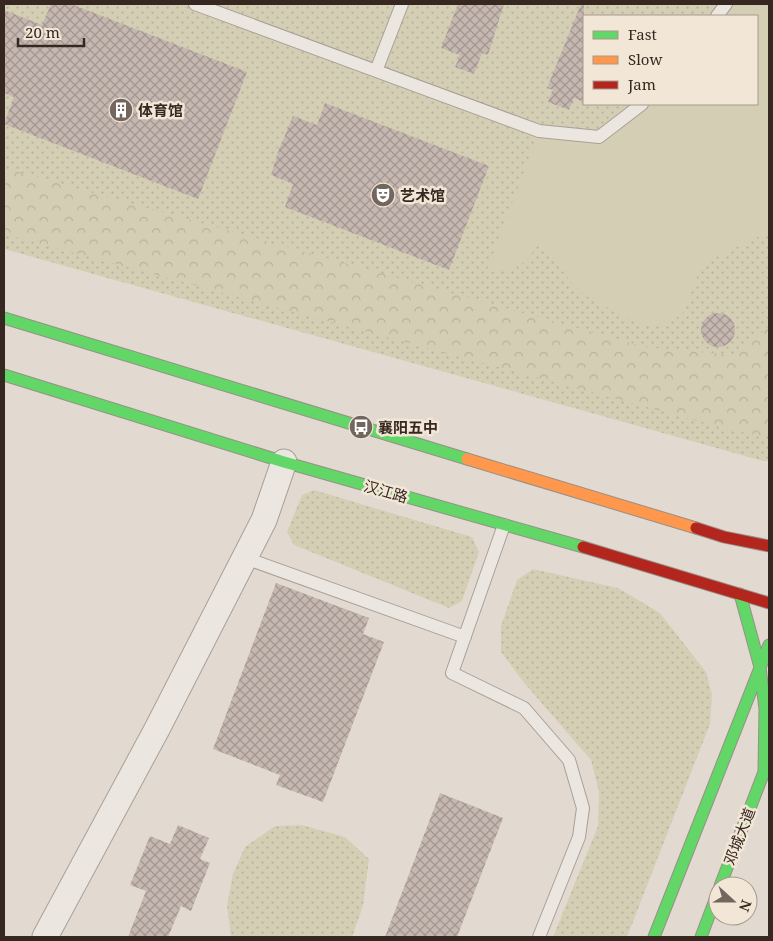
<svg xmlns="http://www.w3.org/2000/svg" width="773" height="941" viewBox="0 0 773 941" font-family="'Noto Serif','Noto Sans SC',serif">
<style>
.grass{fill:url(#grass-dots);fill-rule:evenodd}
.forest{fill:url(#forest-crowns)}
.garden{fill:#d4cfb4}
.building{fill:url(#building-cross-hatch)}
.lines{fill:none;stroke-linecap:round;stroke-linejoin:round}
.lane-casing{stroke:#a8a098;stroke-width:14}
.street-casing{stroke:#a8a098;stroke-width:27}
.fast-casing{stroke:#988f88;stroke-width:13}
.slow-casing{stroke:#988f88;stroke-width:13}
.jam-casing{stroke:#988f88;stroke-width:13}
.lane{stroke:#ebe6e0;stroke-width:12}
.street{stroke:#ebe6e0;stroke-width:25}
.fast{stroke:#63d668;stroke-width:11}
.slow{stroke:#ff974d;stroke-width:11}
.jam{stroke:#b3261e;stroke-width:11}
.labels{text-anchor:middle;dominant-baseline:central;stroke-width:5;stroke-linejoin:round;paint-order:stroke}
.poi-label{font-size:15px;font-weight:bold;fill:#362821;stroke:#f2e6d7;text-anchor:start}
.street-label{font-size:15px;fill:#362821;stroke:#f2e6d7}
</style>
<defs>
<pattern id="grass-dots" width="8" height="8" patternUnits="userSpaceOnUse" patternTransform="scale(1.25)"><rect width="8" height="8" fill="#d4cfb4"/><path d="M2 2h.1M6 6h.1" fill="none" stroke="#b7b29a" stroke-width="1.8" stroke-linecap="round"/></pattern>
<pattern id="forest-crowns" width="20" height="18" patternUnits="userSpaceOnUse" patternTransform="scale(1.25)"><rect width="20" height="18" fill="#d4cfb4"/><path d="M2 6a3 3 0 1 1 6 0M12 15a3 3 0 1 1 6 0" fill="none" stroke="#b7b29a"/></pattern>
<pattern id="building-cross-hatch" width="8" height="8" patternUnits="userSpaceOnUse" patternTransform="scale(1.25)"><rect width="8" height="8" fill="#c6b8b1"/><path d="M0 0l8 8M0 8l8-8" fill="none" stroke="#a29690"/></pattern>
</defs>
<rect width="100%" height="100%" fill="#e2dad0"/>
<path class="grass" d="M4,4h765v457h-6l-759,-212zM584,16h173v88h-173z
M314,490l158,47 7,15 -17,49 -13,7 -155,-63 -7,-13 15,-37z
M533,569l85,19 42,25 46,59 6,23 -2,29 -83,213h-74l45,-111 1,-34 -8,-32 -66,-76 -24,-32v-26l16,-46z
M302,825l43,12 24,22 -6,47 -11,31h-121l-4,-32 6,-31 12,-27 30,-21z"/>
<path class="forest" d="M4,168l641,179 86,8 36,-26 2,-6v112l-4,2 -37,-8 -724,-195z"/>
<path class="garden" d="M726,4h43v224l-5,6 -50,24 -16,17 -16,40 -24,11 -20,-2 -54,-29 -16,-16 -10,-19 -20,-15c-17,25 -23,24 -52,28l53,-142 60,6 43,-33h115v-88h-40z"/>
<path class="building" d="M51,4h20l176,68 -49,127 -194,-75 10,-27 -10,-4v-83l38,15z
M458,4h46l-16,51 -6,-2 -8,21 -19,-7 5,-12 -19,-7z
M581,4h3v98l-10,-4 -5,12 -21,-8 5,-12 -6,-2z
M325,103l164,63 -40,104 -164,-63 8,-23 -22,-9 7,-23 15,-36 24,9z
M701 330a17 17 0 1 1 34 0a17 17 0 1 1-34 0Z
M276,583l93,35 -6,16 21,8 -61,160 -47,-17 4,-10 -67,-26z
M440,793l63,25 -46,119h-72z
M178,825l31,13 -9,21 10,4 -19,48 -10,-5 -13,31h-40l18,-46 -16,-6 20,-49 20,8z"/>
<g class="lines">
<g class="lane-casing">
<path id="lane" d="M195,4l344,127 60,6 43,-33
M717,16l9,-12
M376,71l26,-67
M504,525l-52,148 72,35 45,52 14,48 -4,29 -40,100
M245,558l220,79"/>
</g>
<g class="street-casing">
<path id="street" d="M45,937l112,-208 107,-209 20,-58"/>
</g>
<g class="fast-casing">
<path id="fast" d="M4,318l463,141
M4,375l280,87 299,85
M740,594l20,73 5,42 -1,62
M720,886l49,-127
M654,937l115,-292
M701,937l17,-45"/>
</g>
<g class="slow-casing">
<path id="slow" d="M467,459l229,69"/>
</g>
<g class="jam-casing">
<path id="jam" d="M696,528l28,9 45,9
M583,547l186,56"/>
</g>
<use href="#lane" class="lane"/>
<use href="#street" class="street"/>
<use href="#fast" class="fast"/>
<use href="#slow" class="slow"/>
<use href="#jam" class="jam"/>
</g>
<defs>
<g id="building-disc" transform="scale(1.25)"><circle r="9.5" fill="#72665e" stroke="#f2e6d7"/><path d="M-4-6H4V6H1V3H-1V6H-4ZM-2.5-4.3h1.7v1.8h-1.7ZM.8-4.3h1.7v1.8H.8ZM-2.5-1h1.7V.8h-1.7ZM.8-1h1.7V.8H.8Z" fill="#fff"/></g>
<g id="theatre-disc" transform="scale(1.25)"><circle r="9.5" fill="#72665e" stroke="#f2e6d7"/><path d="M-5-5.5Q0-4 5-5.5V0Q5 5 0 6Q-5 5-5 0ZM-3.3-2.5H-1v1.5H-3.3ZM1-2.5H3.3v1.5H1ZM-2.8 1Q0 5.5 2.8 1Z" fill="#fff"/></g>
<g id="bus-disc" transform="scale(1.25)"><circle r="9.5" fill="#72665e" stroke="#f2e6d7"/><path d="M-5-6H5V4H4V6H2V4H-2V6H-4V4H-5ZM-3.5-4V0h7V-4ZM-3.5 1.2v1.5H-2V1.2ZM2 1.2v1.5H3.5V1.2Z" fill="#fff"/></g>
</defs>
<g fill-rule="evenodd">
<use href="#building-disc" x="121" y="110"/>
<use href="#theatre-disc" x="383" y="195"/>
<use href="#bus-disc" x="361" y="427"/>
</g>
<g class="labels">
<g class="poi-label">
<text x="138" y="110">体育馆</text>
<text x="400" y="195">艺术馆</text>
<text x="378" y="427">襄阳五中</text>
</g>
<g class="street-label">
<text transform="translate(386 491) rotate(16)">汉江路</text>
<text transform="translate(739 836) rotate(-69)">邓城大道</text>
</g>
</g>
<rect width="773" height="941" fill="none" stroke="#362821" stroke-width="10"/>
<rect x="583" y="15" width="175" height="90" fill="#f2e6d7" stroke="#a79a8e"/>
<rect x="593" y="31" width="25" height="8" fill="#63d668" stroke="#a79a8e"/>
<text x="628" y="40" font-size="15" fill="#362821">Fast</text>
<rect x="593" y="56" width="25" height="8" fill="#ff974d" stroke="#a79a8e"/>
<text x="628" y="65" font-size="15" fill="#362821">Slow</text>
<rect x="593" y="81" width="25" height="8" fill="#b3261e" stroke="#a79a8e"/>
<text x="628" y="90" font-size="15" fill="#362821">Jam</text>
<g transform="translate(733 901) rotate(111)"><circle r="24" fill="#f2e6d7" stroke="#a79a8e"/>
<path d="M0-4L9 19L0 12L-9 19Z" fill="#72665e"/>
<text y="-8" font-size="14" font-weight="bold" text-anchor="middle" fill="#362821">N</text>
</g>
<path d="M18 38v8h66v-8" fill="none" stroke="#362821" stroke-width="2.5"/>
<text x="25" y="38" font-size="15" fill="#362821" stroke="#f2e6d7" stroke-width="4" paint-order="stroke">20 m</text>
</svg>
